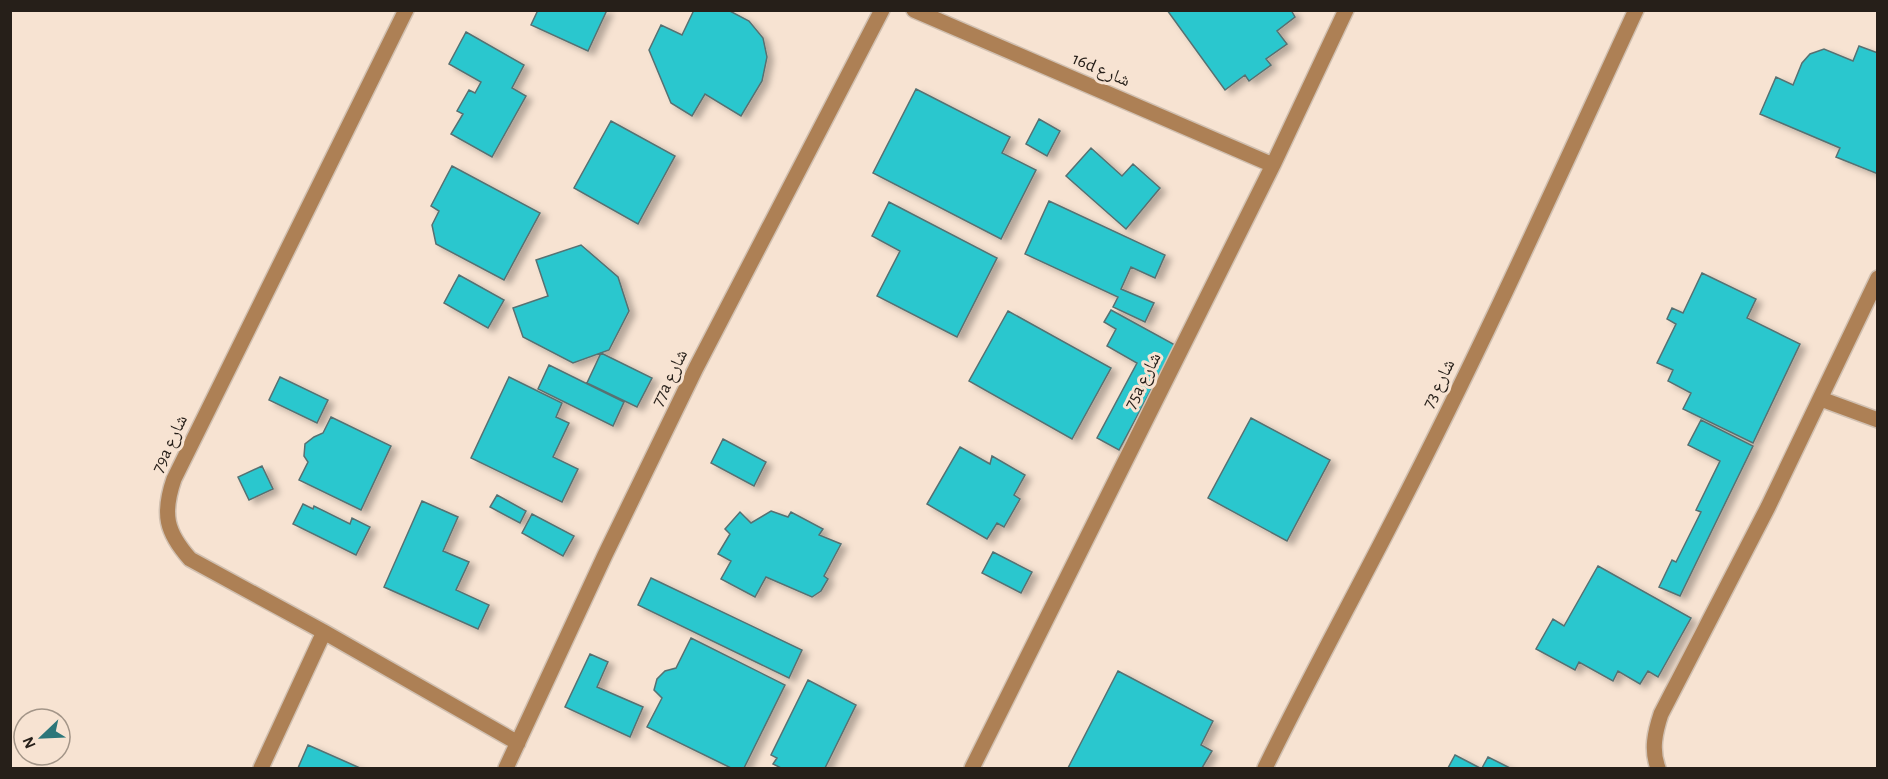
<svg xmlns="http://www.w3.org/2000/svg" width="1888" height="779" viewBox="0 0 1888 779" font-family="'Alegreya Sans','Noto Naskh Arabic',sans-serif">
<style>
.building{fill:#2cc7ce;stroke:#567172;stroke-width:1.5;filter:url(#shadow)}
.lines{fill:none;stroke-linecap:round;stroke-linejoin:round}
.minor-casing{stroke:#d1c0b1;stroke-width:18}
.minor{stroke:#ad8055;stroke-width:15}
.labels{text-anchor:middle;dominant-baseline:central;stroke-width:6;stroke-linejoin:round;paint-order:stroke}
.street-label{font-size:18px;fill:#261f19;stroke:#f7e3d2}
</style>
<defs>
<filter id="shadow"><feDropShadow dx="6" dy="4" stdDeviation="3" flood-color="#0004"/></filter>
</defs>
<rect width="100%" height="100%" fill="#f7e3d2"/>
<path class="building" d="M538,10h69l-19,41 -57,-26z
M694,10h34l21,11 14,17 4,19 -5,24 -21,35 -36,-22 -13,22 -21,-13 -22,-53 12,-25 21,10z
M1167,10h124l4,7 -18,14 10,13 -21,15 5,6 -22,16 -4,-6 -20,15z
M466,32l58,33 -12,23 14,8 -34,61 -41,-23 12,-20 -6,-3 12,-21 6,3 6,-11 -32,-18z
M1859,46l19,7v121l-42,-17 4,-9 -80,-34 16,-37 17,8 9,-22 8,-9 14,-5 29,12z
M916,89l94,48 -8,16 34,17 -35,69 -128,-66z
M1039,119l21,12 -13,25 -21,-12z
M611,121l64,35 -37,68 -64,-36z
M1091,148l31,28 11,-12 27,24 -34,41 -60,-53z
M452,166l88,47 -36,67 -68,-36 -4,-19 7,-14 -8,-5z
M1049,201l116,54 -10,23 -24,-11 -10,22 33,14 -9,19 -32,-15 5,-10 -93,-43z
M889,202l108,56 -40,79 -80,-41 23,-45 -28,-15z
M581,245l37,32 11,34 -20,39 -36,13 -50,-26 -10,-29 35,-12 -12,-36z
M1702,273l54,26 -9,19 53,26 -47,99 -70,-34 8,-16 -23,-12 5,-11 -16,-7 19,-39 -9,-5 5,-11 11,5z
M459,275l45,25 -16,28 -44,-25z
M1111,310l64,35 -56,105 -22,-12 40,-75 -30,-17 9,-17 -12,-7z
M1008,311l103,57 -39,71 -103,-58z
M601,353l51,25 -15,29 -50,-24z
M549,365l75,37 -11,24 -75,-37z
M280,377l48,23 -11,23 -48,-23z
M509,377l53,26 -6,14 13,6 -16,34 25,12 -16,33 -91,-44z
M331,417l60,29 -30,64 -62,-30 9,-18 -4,-6 1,-12 9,-7 9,-4z
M1251,418l79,42 -43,81 -79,-43z
M1701,420l52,26 -73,150 -21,-9 13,-27 4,2 25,-50 -5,-2 24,-49 -32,-16z
M723,439l43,23 -12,24 -43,-23z
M960,447l30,17 2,-8 33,19 -11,20 6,4 -16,28 -7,-4 -10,16 -60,-35z
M262,466l11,23 -24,11 -11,-23z
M497,495l29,16 -6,12 -30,-16z
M422,501l36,16 -15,34 26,11 -13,28 33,15 -11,24 -94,-42z
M303,504l10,5 1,-3 36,18 2,-6 18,9 -14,28 -63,-31z
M771,511l17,6 3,-5 32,17 -4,6 22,9 -17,32 4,3 -7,12 -9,6 -46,-20 -11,20 -34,-18 10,-18 -13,-7 12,-20 -5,-5 15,-17 11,11z
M532,514l42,22 -11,20 -41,-23z
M993,552l39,20 -11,21 -39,-20z
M1598,566l93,52 -33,59 -10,-6 -8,13 -22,-13 -5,10 -34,-19 -4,8 -39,-21 17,-30 11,7z
M651,578l151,72 -13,28 -151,-73z
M691,638l94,47 -41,83h-13l-84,-41 15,-29 -8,-8 3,-11 8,-8 11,-3z
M590,654l18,8 -11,25 46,20 -13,30 -65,-30z
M1118,671l95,50 -12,24 11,6 -10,17h-134z
M808,680l48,25 -31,63h-44l-8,-4 4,-6 -6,-3z
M308,745l52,23h-62z
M1455,755l25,13h-32z
M1488,757l22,11h-28z"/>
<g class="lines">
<g class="minor-casing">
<path id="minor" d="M406,10l-232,469c-12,35 -8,53 16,80l134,73 194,111
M914,10l359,155
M1821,399l57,21
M261,768l63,-136
M506,768l99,-213 91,-187 186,-358
M972,768l301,-603 73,-155
M1265,768c41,-84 86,-166 129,-250 86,-166 163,-337 242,-508
M1658,768c-7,-18 -3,-36 3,-54l107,-207 110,-229"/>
</g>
<use href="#minor" class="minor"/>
</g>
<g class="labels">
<g class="street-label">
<text transform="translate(1101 70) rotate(23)">16d شارع</text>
<text transform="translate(670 378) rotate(-64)">77a شارع</text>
<text transform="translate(1143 381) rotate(-63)">75a شارع</text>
<text transform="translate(1439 384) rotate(-64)">شارع 73</text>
<text transform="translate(170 444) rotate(-65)">79a شارع</text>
</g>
</g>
<rect width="1888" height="779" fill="none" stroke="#261f19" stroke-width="24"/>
<g transform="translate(42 737) rotate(247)"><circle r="28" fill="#f7e3d2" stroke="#a39588" stroke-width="1.5"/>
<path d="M0-4.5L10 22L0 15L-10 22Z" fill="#2c7679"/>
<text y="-9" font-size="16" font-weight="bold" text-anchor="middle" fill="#261f19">N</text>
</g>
</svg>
